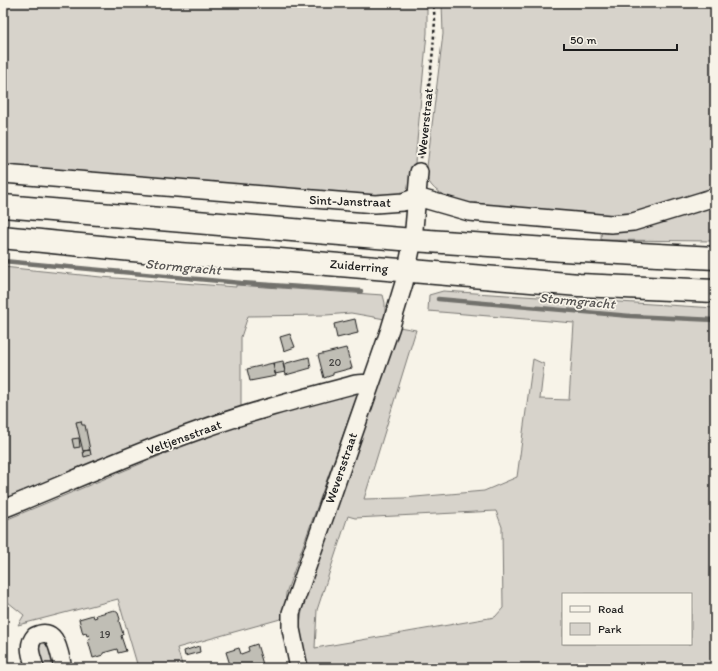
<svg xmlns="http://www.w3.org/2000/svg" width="718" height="671" viewBox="0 0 718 671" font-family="Itim,sans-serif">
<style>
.green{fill:#d7d3cb;stroke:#7a7874;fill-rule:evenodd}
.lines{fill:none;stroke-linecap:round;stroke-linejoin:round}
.stream{stroke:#72716c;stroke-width:4.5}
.building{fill:#c0beb5;stroke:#1c1c1c}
.minor-casing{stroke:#1c1c1c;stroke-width:20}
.trunk-casing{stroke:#1c1c1c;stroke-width:25}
.path{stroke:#1c1c1c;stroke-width:2.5;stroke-dasharray:3 3;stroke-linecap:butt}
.minor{stroke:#f7f3e8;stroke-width:17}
.trunk{stroke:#f7f3e8;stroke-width:22}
.labels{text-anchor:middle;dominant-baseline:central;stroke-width:3.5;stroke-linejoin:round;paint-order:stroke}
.number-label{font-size:11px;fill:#454442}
.street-label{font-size:13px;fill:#1c1c1c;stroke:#f7f3e8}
.water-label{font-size:14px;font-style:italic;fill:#565452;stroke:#f7f3e8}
</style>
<rect width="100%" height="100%" fill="#f7f3e8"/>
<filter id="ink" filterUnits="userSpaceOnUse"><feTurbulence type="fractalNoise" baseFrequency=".025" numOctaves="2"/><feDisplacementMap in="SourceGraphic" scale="8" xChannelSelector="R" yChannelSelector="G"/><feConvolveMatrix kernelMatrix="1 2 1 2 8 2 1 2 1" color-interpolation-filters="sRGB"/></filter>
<g filter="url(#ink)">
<path class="green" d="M3,3h424v30l-14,151 -8,9 -11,5 -391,-30z
M442,3h273v238l-114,-1 1,-25 -144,-12c-14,-8 -27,-12 -32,-28l17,-141z
M3,267l98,10 135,10v-2l147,10 2,8v16l-34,-6 -25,2 -78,1 -7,21v70l89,-23 34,-7 -78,216 -2,25 -107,30 6,20h-60l14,-4 -19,-65 -100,26 6,-10 -21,-17v-77l166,-69 42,-21 -208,73z
M443,291l272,17v360h-407l-5,-17 -3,-26 3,-21 96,-277 17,3 -52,169 40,-1 80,-7 33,-14 16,-118 11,5 -4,35 29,1 5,-77 -146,-12 1,-16zM496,511l6,16 1,81 -8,9 -180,31 2,-38 31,-94 7,2zM563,594h128v50h-128z
M46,640l12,28h-17l-5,-25z"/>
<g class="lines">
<path class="stream" d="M3,261l238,22 120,8
M438,299l192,17 85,4"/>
</g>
<path class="building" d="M355,319l3,14 -21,5 -3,-14z
M290,334l5,13 -11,4 -4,-14z
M346,348l6,20 -19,5v2l-9,3 -6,-23z
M309,357l2,11 -25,7 -3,-11z
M283,361l2,11 -10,2 -2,-11z
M273,363l3,13 -26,5 -3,-12z
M81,421l1,4h3l5,25 -7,1 -7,-29z
M79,438l1,9 -6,1 -2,-9z
M90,450l1,5 -7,2 -1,-6z
M114,610l4,3 2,6 -1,2 4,13 -2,2 5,15 -8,2 -1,-4 -14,4v2l-10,3 -5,-18 2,-1 -1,-4 -2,1 -1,-3 -3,1 -4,-15 14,-4 1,3 3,-1 -1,-2z
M257,644l7,24h-33l-5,-16 13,-4 2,6 8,-3 -1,-4z
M199,646l1,6 -15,4 -1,-5z"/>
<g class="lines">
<g class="minor-casing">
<path id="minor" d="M3,174l372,30 28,-2 14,-5 52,15 142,12 22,-2 82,-25
M3,509c64,-26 128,-55 194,-78 52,-19 106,-33 159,-47l14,-1
M35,668c-3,-11 -9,-22 0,-32 22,-11 24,17 28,32
M299,668l-8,-39v-16l99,-284 14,-46 9,-43 6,-68"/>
</g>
<g class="trunk-casing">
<path id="trunk" d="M3,206l410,34 150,10 152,8
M3,237c88,9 176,19 265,22l311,26 136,6"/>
</g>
<path class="path" d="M421,158l12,-108 2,-30 -2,-17"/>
<use href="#minor" class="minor"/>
<use href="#trunk" class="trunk"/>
</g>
</g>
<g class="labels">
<g class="number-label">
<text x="335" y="362">20</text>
<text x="105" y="634">19</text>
</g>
<g class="street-label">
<text transform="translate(425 122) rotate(-84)">Weverstraat</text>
<text transform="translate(350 201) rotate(2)">Sint-Janstraat</text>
<text transform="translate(359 266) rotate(5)">Zuiderring</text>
<text transform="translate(184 437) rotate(-20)">Veltjensstraat</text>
<text transform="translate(341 468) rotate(-71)">Weversstraat</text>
</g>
<g class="water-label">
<text transform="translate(183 267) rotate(5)">Stormgracht</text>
<text transform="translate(577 301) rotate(5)">Stormgracht</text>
</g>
</g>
<rect width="718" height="671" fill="none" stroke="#f7f3e8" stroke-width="16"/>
<rect x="8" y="8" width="702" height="655" fill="none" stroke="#1c1c1c" stroke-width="1.5" filter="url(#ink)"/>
<rect x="562" y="593" width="130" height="52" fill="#f7f3e8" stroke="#9f9d96"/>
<rect x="570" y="606" width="20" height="6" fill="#f7f3e8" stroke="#9f9d96"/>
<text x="598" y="613" font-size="12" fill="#1c1c1c">Road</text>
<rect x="570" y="623" width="20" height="12" fill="#d7d3cb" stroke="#9f9d96"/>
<text x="598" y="633" font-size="12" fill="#1c1c1c">Park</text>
<path d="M564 44v6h113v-6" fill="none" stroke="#1c1c1c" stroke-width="2"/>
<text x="570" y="44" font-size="12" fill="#1c1c1c" stroke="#f7f3e8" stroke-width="3" paint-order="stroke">50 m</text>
</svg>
